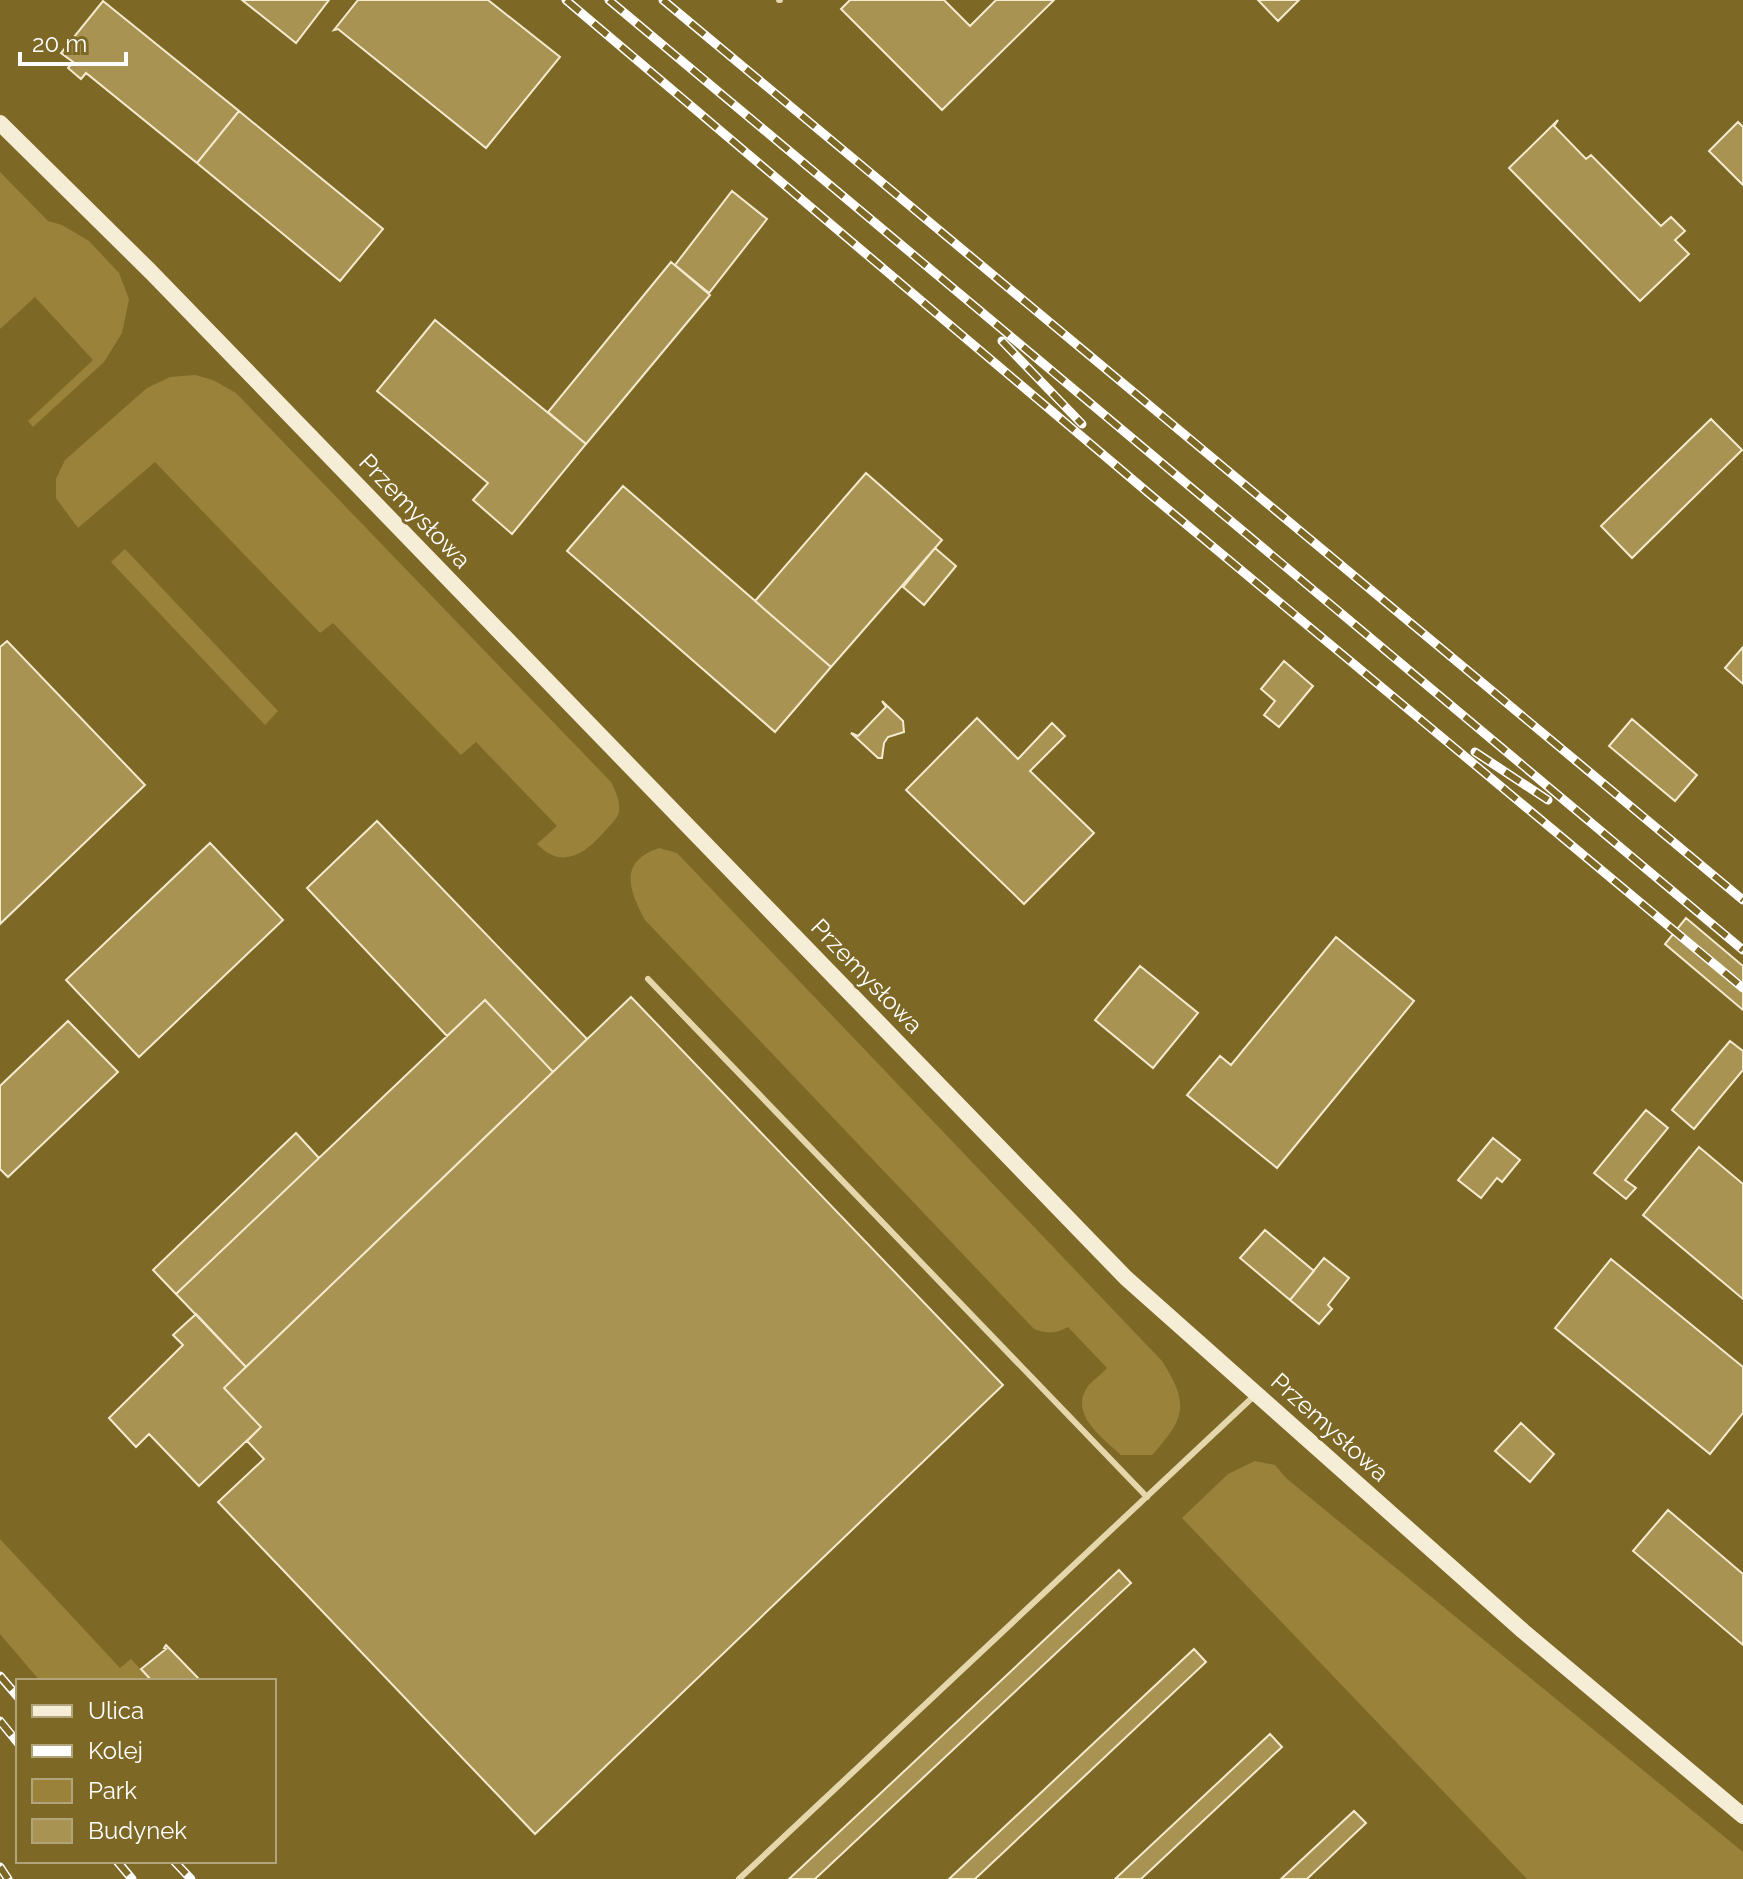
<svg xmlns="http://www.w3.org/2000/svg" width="1743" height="1879" viewBox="0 0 1743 1879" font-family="Raleway,sans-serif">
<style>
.green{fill:#9b823a}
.building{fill:#a89353;stroke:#f4eace;stroke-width:2}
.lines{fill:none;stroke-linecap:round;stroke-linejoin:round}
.lane{stroke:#e5d6ac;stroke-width:6}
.secondary{stroke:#f5edd5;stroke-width:16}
.rail-casing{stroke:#fff;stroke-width:9}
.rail{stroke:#7d6826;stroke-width:6;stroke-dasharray:18;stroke-linecap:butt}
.labels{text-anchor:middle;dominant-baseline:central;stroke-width:6;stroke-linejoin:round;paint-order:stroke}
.street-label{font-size:24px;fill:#fff;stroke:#7d6826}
</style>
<rect width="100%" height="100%" fill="#7d6826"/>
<path class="green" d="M0,172l48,49 14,4 27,16 30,32 10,26 -7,34 -18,29 -71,65 -5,-6 65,-61 -58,-63 -35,32z
M195,375l18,5 23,13 375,389c5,10 12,24 6,35 -3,5 -9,10 -12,14 -20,23 -43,39 -68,13l20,-18 -81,-84 -15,13 -128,-132 -13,10 -165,-171 -77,66 -22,-30v-19l9,-19 82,-72 23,-11z
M125,549l153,162 -13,14 -154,-163z
M659,848l18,5 485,508c28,44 23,57 -10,94h-31c-18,-17 -53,-41 -33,-69 5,-6 14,-12 19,-18l-39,-41c-13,7 -21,7 -34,2l-389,-409c-16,-30 -27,-58 14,-72z
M1255,1461l20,4 11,13 457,374v27h-216l-345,-361 46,-44z
M0,1539l120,129 11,-9 21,22h-112l-40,-47z"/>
<path class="building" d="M242,0h87l-33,43z
M358,0h130l72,57 -74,91 -148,-119 -4,1z
M850,0h94l26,26 26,-26h58l-112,110 -101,-101z
M1258,0h41l-21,21z
M103,1l136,110 -42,52 -111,-90 -5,6 -13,-11 5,-6 -12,-9z
M239,111l144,118 -43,52 -143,-118z
M1558,120l-4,6 32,33 5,-4 70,71 10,-9 14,14 -10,9 14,14 -49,47 -131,-133z
M1738,122l5,5v58l-34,-34z
M732,191l35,28 -58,74 -34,-28z
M671,262l39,33 -124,149 -38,-32z
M435,320l151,124 -74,90 -39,-34 15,-17 -111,-92z
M1711,419l31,31 -110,108 -31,-32z
M866,473l76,67 -111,127 -76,-66z
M623,486l208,181 -56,65 -208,-181z
M935,548l21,18 -32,39 -21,-18z
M7,641l138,144 -145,139v-277z
M1743,647v37l-18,-16z
M1284,661l29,25 -34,41 -15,-12 11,-14 -14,-12z
M882,701l21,20 1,11 -16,5 -4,6 -2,15h-4l-27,-25 7,3 28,-29z
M977,718l41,41 34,-36 13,13 -35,35 64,62 -70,71 -118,-114z
M1632,719l65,56 -22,26 -66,-55z
M377,821l210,218 -34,33 -68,-72 -38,36 -140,-148z
M210,843l73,77 -144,137 -73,-77z
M1686,918l57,48v44l-78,-66z
M1336,937l78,64 -137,167 -90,-73 33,-39 11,9z
M1140,966l58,47 -45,55 -58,-48z
M631,997l372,388 -468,449 -317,-332 46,-43 -17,-18 14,-14 -37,-39z
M485,1000l68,72 -307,295 -70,-73z
M68,1021l50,51 -110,105 -8,-8v-83z
M1730,1041l13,10v19l-49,59 -22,-19z
M1646,1110l22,18 -43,52 11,8 -10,11 -32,-26z
M296,1133l23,25 -143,136 -23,-24z
M1493,1138l27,22 -18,22 -5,-4 -16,20 -23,-18z
M1699,1147l44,37v115l-100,-84z
M1265,1230l49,41 -24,29 -50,-42z
M1324,1258l25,20 -21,27 4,4 -13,15 -29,-24z
M1611,1259l132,108v46l-33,41 -155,-126z
M196,1314l50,53 -22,21 37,39 -62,59 -50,-52 -13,13 -27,-29 74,-73 -10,-10z
M1521,1423l33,31 -24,28 -35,-31z
M1668,1510l75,64v71l-110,-94z
M1119,1570l12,13 -316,296h-26z
M166,1645l35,36h-49l-11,-12 25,-20 -2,-1z
M1194,1649l12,13 -231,217h-26z
M1270,1734l12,13 -141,132h-26z
M1354,1811l12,12 -59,56h-26z"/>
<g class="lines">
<path class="lane" d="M779,0h1
M648,979l499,518
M739,1879l515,-483"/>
<path class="secondary" d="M0,123l151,149 975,1006 397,353 220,185"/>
<g class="rail-casing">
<path id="rail" d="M566,0l586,496 591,492
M609,0l1134,950
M663,0l1080,900
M1002,341l80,83
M1475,752l73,48
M0,1676l18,21
M0,1721l18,22
M117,1861l15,18
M174,1861l17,18
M0,1867l8,12"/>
</g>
<use href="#rail" class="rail"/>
</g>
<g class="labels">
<g class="street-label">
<text transform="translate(415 511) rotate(46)">Przemysłowa</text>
<text transform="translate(867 976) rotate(46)">Przemysłowa</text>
<text transform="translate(1330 1427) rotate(42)">Przemysłowa</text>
</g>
</g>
<rect x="16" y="1679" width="260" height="184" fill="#7d6826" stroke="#b1a47d" stroke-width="2"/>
<rect x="32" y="1705" width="40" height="12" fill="#f5edd5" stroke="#b1a47d" stroke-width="2"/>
<text x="88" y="1719" font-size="24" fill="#ffffff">Ulica</text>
<rect x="32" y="1745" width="40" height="12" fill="#ffffff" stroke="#b1a47d" stroke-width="2"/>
<text x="88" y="1759" font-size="24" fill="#ffffff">Kolej</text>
<rect x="32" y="1779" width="40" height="24" fill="#9b823a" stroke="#b1a47d" stroke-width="2"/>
<text x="88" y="1799" font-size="24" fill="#ffffff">Park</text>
<rect x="32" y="1819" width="40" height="24" fill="#a89353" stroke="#b1a47d" stroke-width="2"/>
<text x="88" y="1839" font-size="24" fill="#ffffff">Budynek</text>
<path d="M20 52v12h106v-12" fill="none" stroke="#ffffff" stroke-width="4"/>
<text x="32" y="52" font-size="24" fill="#ffffff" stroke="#7d6826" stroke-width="6" paint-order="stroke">20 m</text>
</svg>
